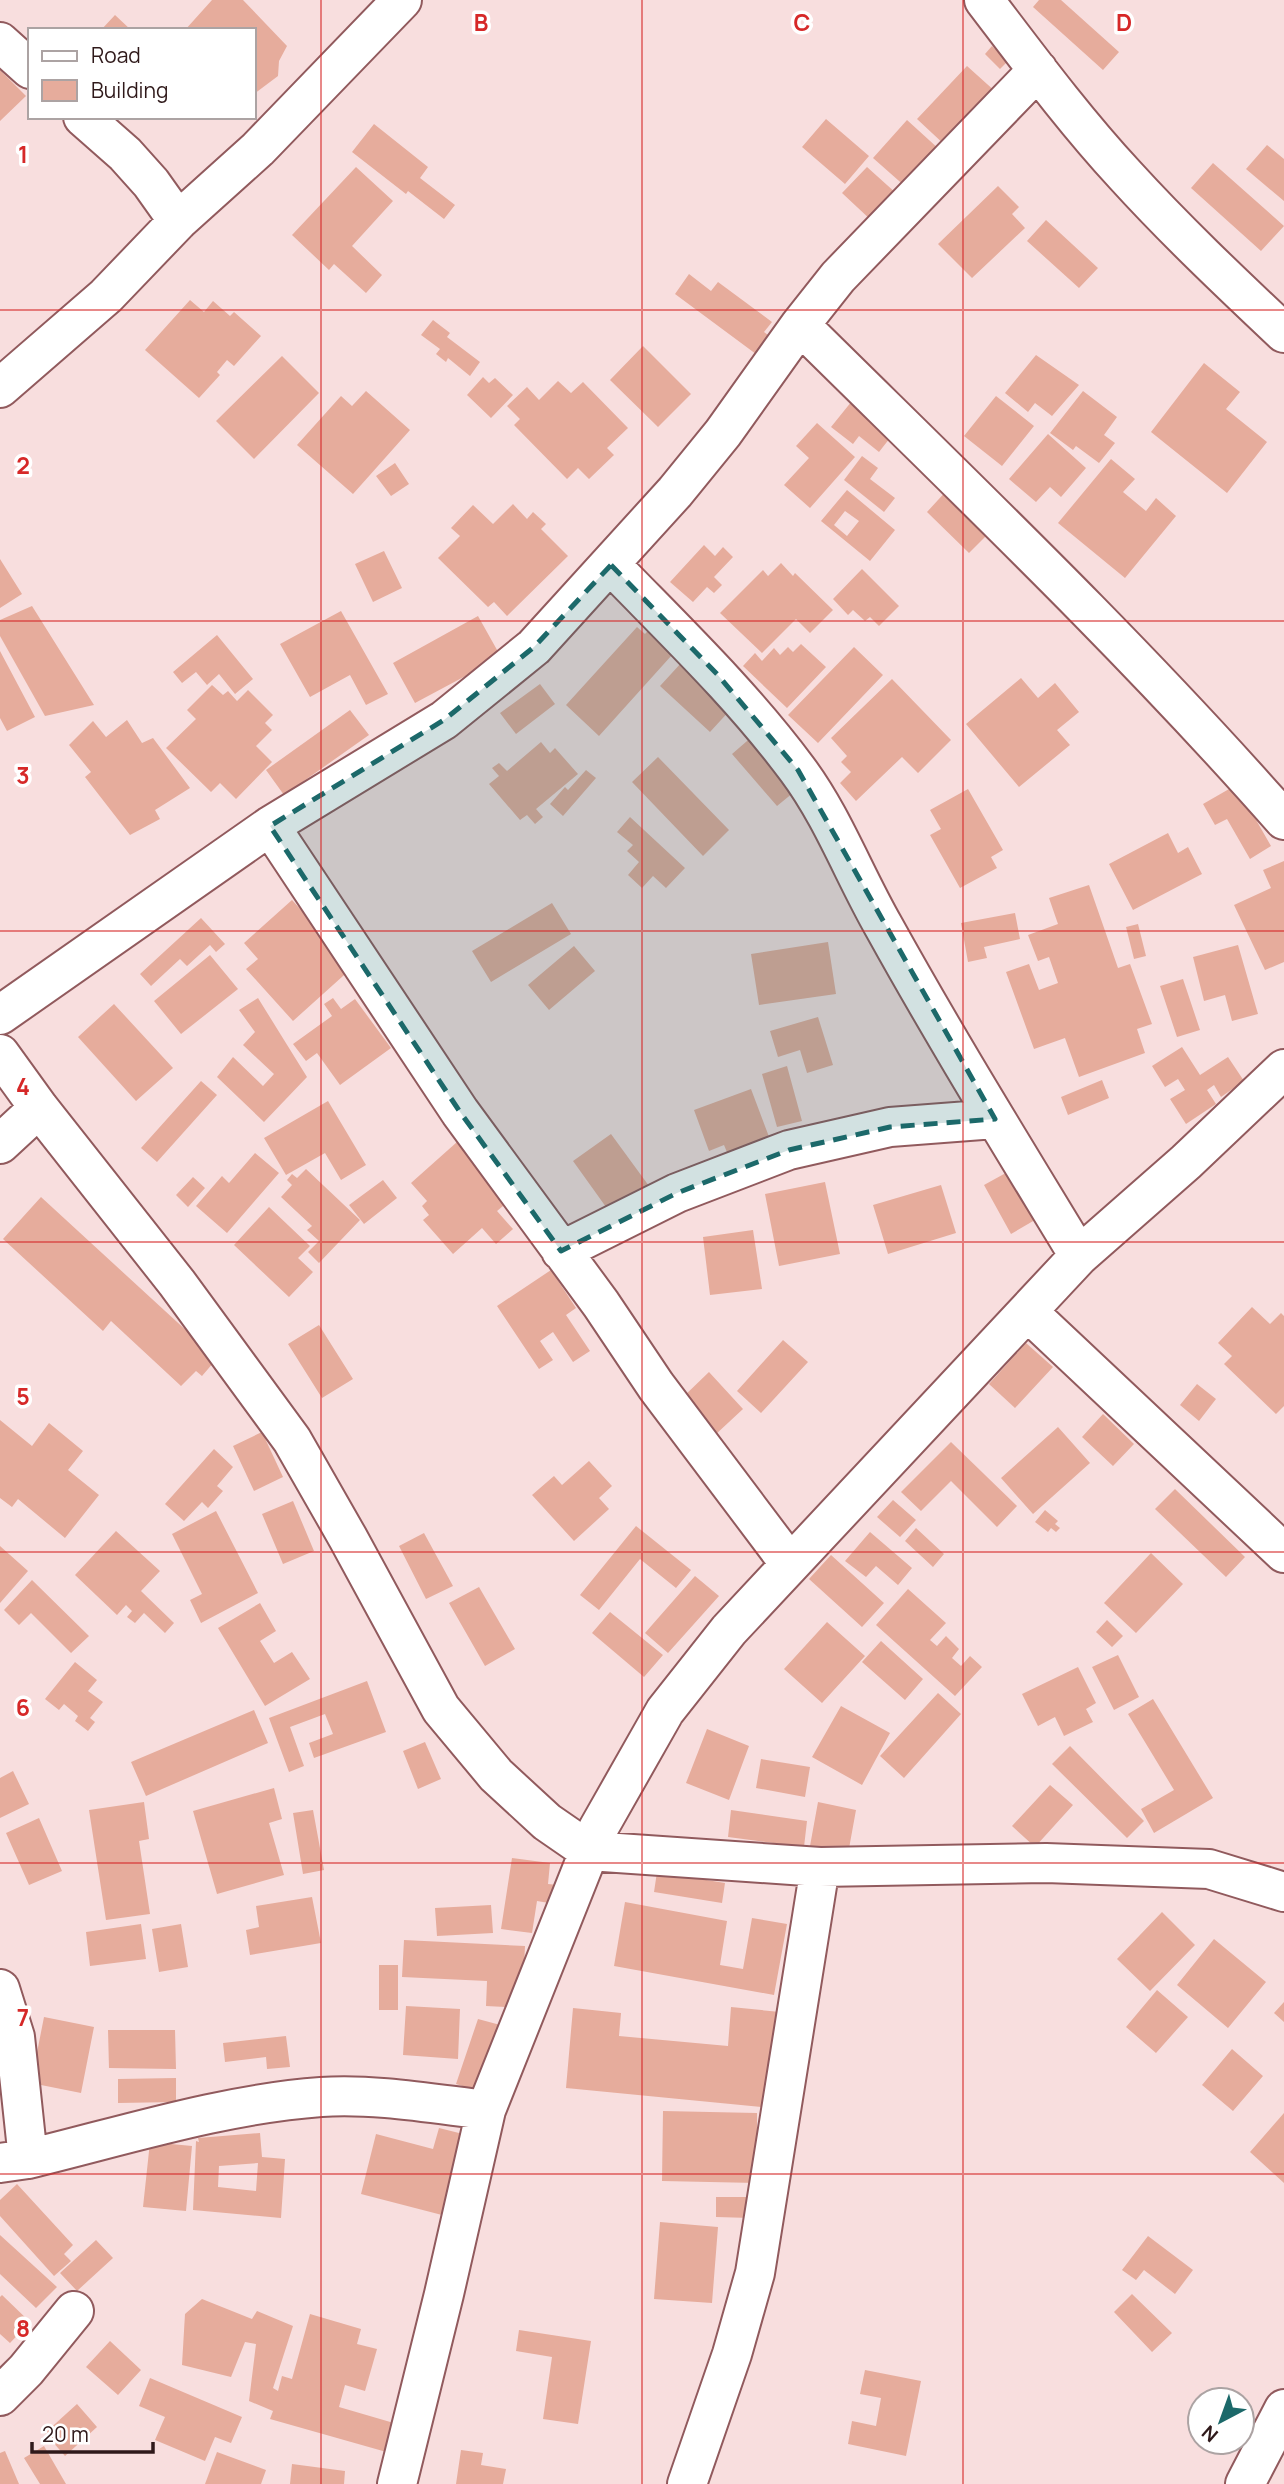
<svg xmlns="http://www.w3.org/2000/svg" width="1284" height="2484" viewBox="0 0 1284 2484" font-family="Manrope,sans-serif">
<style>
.building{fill:#e6ac9c;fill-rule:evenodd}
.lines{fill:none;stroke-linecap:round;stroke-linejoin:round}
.minor-casing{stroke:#915a5d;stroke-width:42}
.minor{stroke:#fff;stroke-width:38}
.marked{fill:#1c696a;fill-opacity:0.2;stroke:#1c696a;stroke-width:5;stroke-dasharray:14 9;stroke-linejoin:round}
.grid{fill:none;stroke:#d62828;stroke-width:2;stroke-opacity:0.55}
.grid-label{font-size:23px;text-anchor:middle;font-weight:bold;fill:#d62828;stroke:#fff;stroke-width:7;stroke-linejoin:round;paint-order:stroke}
</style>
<rect width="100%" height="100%" fill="#f8dede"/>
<path class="building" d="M212,0h31l44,46 -8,15 -1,15 -24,18v-64h-69z
M1039,0h22l58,52 -16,18 -70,-63z
M115,15l16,15h-30z
M992,46l16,15 -8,8 -15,-15z
M967,66l30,27 -50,54 -30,-28z
M0,70l26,26 -26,25z
M826,119l43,37 -24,28 -43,-37z
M907,120l33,30 -33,38 -34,-30z
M374,124l54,43 -8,11 35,27 -11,14 -36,-28 -2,3 -54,-42z
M1267,145l17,14v42l-38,-32z
M1213,163l71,63 -23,25 -70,-63z
M356,167l37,34 -41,45 30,29 -16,18 -32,-29 -5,6 -37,-35z
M867,167l30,27 -25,27 -30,-28z
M998,186l21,21 -7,7 13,14 -53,50 -34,-34z
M1046,220l52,48 -19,20 -52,-47z
M689,274l22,17 7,-9 54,40 -8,10 9,7 -13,18 -85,-63z
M190,300l14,12 9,-11 17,15 4,-4 27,24 -27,30 -7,-6 -10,12 3,3 -21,23 -54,-48z
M433,320l17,13 -3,4 33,25 -10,14 -22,-18 -2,4 -10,-8 4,-5 -19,-14z
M643,346l48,48 -33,33 -48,-47z
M1036,355l43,30 -27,31 -17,-13 -7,9 -23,-19z
M282,356l37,37 -65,66 -38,-38z
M1204,363l36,29 -14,17 41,33 -40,51 -76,-61z
M483,377l6,6 6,-5 18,17 -22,23 -24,-23z
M558,381l13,12 12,-11 45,46 -21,20 7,7 -25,24 -11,-11 -11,11 -53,-54 6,-6 -13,-13 20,-19 12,13z
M366,391l44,39 -57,64 -56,-49 44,-49 11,10z
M1083,391l34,26 -13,18 11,8 -16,20 -23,-17 -3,4 -23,-17z
M856,396l41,33 -18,23 -20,-16 -6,8 -22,-17z
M996,396l38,30 -32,40 -38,-30z
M817,423l38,34 -45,51 -26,-23 25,-27 -13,-12z
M1048,434l38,34 -25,29 -11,-10 -14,15 -27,-23z
M862,456l16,12 -8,11 25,19 -11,14 -40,-32z
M1111,459l24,20 -12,13 23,19 10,-13 20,18 -51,62 -67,-55z
M395,463l14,21 -18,12 -15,-20z
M949,488l43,42 -23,23 -42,-41z
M847,490l48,40 -25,31 -49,-40zM845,511l14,10 -12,15 -13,-11z
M513,504l14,15 6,-7 13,12 -5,5 27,27 -61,60 -13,-14 -6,5 -50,-49 22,-22 -9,-8 22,-23 20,19z
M704,545l11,11 8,-9 10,10 -19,20 8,8 -8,8 -7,-6 -14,15 -23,-20z
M384,551l18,37 -29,14 -18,-38z
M0,559l22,35 -22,14z
M781,563l12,13 2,-3 38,37 -23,23 -14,-14 -34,34 -42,-40 43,-43 5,6z
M862,569l37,37 -20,20 -9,-9 -5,4 -12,-11 -5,5 -15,-16z
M32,606l62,99 -49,11 -45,-80v-16z
M341,611l47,83 -22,11 -16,-30 -40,22 -30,-53z
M478,616l23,41 -86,46 -22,-40z
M655,623l13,13 -7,8 11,11 -73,81 -33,-31 71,-78 8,7z
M217,635l36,44 -18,15 -16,-20 -12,11 -11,-13 -14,11 -9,-11z
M801,644l25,23 -39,41 -44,-42 12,-13 7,8 12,-13 6,7 8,-8 5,5z
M854,647l29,28 -65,68 -30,-28z
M0,651l35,66 -28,14 -7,-13z
M682,662l50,46 -22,24 -50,-46z
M1021,678l17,20 17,-15 24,29 -22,18 13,15 -51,42 -53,-63z
M892,679l59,61 -33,33 -16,-16 -46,44 -16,-18 11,-11 -10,-10 6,-6 -16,-18z
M540,684l15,20 -39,30 -16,-21z
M212,685l11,10 5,-4 9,10 11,-11 25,25 -8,8 7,7 -16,16 16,16 -36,37 -16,-16 -9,9 -45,-44 30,-29 -9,-9z
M350,710l19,25 -85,60 -18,-25z
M127,720l15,23 11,-5 37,50 -35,22 5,9 -30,16 -45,-58 6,-5 -22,-27 24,-24 13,16z
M754,735l45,53 -22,18 -45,-52z
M541,742l9,11 5,-5 23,26 -42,35 7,8 -8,7 -8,-9 -7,5 -31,-36 10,-8 -7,-8 7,-5 8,8z
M658,757l71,73 -26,26 -71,-74z
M586,770l10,8 -33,38 -13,-12 15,-17 3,3z
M1236,785l35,61 -21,13 -23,-40 -12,6 -12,-21z
M968,789l35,61 -12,7 6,11 -37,20 -30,-53 11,-6 -11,-19z
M630,817l55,51 -19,20 -13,-12 -11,12 -14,-13 11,-13 -12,-11 6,-6 -16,-13z
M1168,833l10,20 10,-6 14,27 -69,36 -24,-46z
M1284,861v101l-19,8 -31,-65 37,-17 -8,-18z
M1089,885l29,83 12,-4 22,60 -15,5 8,24 -66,24 -14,-39 -31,11 -28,-77 23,-8 10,26 19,-7 -9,-26 -11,4 -10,-26 30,-11 -9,-26z
M292,900l61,67 -60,54 -47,-52 12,-10 -14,-16z
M552,903l19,31 -80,48 -19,-31z
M1015,913l5,26 -36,8 3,11 -19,4 -7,-39z
M201,918l24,26 -9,8 -6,-7 -23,21 -7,-7 -29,27 -11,-12z
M1138,924l8,32 -12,3 -8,-32z
M828,942l8,52 -77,11 -8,-51z
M1238,945l20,69 -26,7 -7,-26 -21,6 -11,-44z
M574,946l21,25 -46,39 -21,-25z
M210,955l28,34 -57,45 -27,-33z
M1183,979l17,51 -23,7 -17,-51z
M258,998l49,79 -43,45 -47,-45 16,-20 30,29 11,-12 -31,-29 12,-13 -16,-22z
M333,998l8,11 14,-10 36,49 -51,37 -23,-32 -11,8 -13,-17 39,-28 -8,-12z
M114,1004l59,64 -37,33 -58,-64z
M818,1017l15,48 -26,8 -7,-23 -22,7 -8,-26z
M1182,1047l18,28 28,-18 16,24 -23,16 -7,-12 -7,5 9,14 -30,20 -16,-25 15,-9 -7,-11 -13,8 -13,-21z
M787,1066l15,55 -25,6 -15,-53z
M1102,1080l7,18 -41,17 -7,-18z
M201,1081l16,14 -60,67 -16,-14z
M751,1089l20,53 -42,15 -5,-12 -15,6 -15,-41z
M328,1101l38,64 -25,15 -16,-27 -39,22 -22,-37z
M611,1134l38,52 -38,28 -38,-53z
M457,1142l52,59 -12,10 16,18 -17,15 -14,-16 -29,26 -30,-34 6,-5 -7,-9 5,-5 -16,-18z
M255,1153l24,20 -52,60 -31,-27 26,-30 7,7z
M306,1169l54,51 -41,43 -11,-11 11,-11 -12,-11 5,-4 -31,-29 11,-12 -5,-5 5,-6 5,4z
M1013,1169l27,48 -29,17 -27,-49z
M193,1177l12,11 -17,19 -12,-12z
M383,1180l14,18 -33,26 -15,-19z
M825,1182l15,72 -61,12 -14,-72z
M941,1185l15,48 -68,21 -15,-49z
M41,1197l160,147 -3,3 16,15 -12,14 -6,-5 -15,15 -70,-65 -8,10 -100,-92z
M269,1207l41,39 -12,12 15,14 -24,25 -55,-52z
M753,1230l9,59 -52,6 -7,-58z
M551,1270l25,38 -10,7 24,36 -17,11 -20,-30 -13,9 13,19 -14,9 -42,-63z
M1252,1307l18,17 11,-11 3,3v90l-8,8 -52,-50 8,-8 -14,-13z
M319,1325l34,54 -31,19 -34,-54z
M783,1340l25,22 -47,51 -24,-22z
M1026,1343l27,24 -38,41 -26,-24z
M709,1372l34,37 -28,26 -34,-36z
M1197,1384l19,15 -17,22 -19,-16z
M1103,1414l31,30 -21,22 -31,-29z
M0,1420l32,26 17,-23 34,28 -15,19 31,25 -34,43 -47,-39 -6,8 -12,-9z
M1058,1427l32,36 -57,51 -32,-36z
M262,1432l21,45 -29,14 -21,-45z
M951,1442l66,64 -20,21 -46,-46 -30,30 -20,-19z
M214,1449l19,18 -16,19 6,5 -15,17 -6,-6 -18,19 -19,-17z
M589,1461l23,25 -13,12 10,11 -35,32 -42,-46 22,-19 8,9z
M1175,1489l70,68 -19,20 -71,-68z
M893,1500l23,20 -16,17 -23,-20z
M293,1501l21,50 -31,13 -21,-50z
M1045,1510l13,11 -3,3 5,4 -4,4 -5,-4 -3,4 -13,-10z
M216,1511l42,82 -57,30 -11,-23 12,-6 -30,-60z
M636,1526l55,44 -15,18 -36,-29 -41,51 -19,-15z
M916,1528l28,26 -11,13 -28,-26z
M116,1531l44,40 -19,20 33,32 -9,10 -21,-20 -9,10 -8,-6 5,-6 -6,-6 -9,10 -42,-40z
M870,1532l42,36 -14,17 -22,-19 -10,11 -21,-16z
M424,1533l29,53 -27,13 -27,-53z
M0,1546l28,25 -28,32z
M1151,1553l32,31 -47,49 -32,-30z
M831,1555l53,48 -22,24 -53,-48z
M695,1576l24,20 -51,57 -23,-20z
M32,1580l57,56 -18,17 -40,-40 -12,12 -15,-15z
M479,1587l36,62 -30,17 -36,-63z
M908,1589l38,34 -16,17 7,6 9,-10 13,13 -7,9 9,8 9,-10 12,11 -27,29 -79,-71z
M260,1603l16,28 -16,10 14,22 18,-11 18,27 -45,27 -47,-78z
M610,1612l53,43 -19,22 -52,-44z
M1107,1620l16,16 -11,11 -16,-15z
M827,1622l38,34 -43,47 -38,-34z
M881,1641l42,38 -18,21 -43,-38z
M1118,1655l21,42 -25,13 -22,-43z
M75,1662l22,18 -9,11 15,11 -13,16 5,4 -7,9 -13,-10 3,-5 -14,-12 -5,6 -14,-11z
M1078,1667l18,36 -10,6 7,13 -29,14 -9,-19 -17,9 -16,-32z
M367,1681l19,51 -72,26 -5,-15 24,-9 -8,-20 -35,13 14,39 -15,6 -20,-54z
M938,1693l23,21 -57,64 -24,-22z
M1153,1699l60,99 -59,35 -13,-24 33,-19 -46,-76z
M841,1706l49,27 -28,52 -50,-28z
M254,1710l14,33 -122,53 -15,-34z
M707,1729l42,17 -20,54 -43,-17z
M425,1742l16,37 -23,10 -15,-38z
M1070,1746l74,75 -17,17 -75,-74z
M761,1759l49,8 -5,30 -49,-9z
M13,1771l16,33 -29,14v-40z
M1050,1785l23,20 -38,42 -23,-21z
M274,1788l8,31 -13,4 15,52 -67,19 -24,-83z
M144,1802l5,37 -10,2 11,73 -44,6 -17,-110z
M818,1802l38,8 -8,44 -38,-8z
M313,1810l11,60 -21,4 -10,-61z
M731,1810l76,11 -3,26 -76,-10z
M39,1818l23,53 -33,14 -23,-52z
M512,1858l38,5 -2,21 10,1 -3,19 -18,-3 -5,32 -31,-4z
M657,1872l68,11 -3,20 -68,-11z
M312,1897l9,46 -71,12 -4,-25 13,-3 -3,-21z
M625,1902l102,19 -7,44 23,4 9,-51 35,6 -13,71 -160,-29z
M491,1905l2,28 -56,3 -2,-28z
M1162,1912l33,33 -45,46 -33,-32z
M141,1924l5,35 -56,7 -4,-34z
M181,1924l7,43 -29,5 -7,-43z
M1214,1939l52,43 -38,46 -51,-43z
M404,1940l121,6 -3,62 -36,-2 1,-25 -85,-4z
M379,1965h19v45h-19z
M1157,1990l31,27 -32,36 -30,-26z
M1284,2002v20l-10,-9z
M406,2006l54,3 -2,50 -55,-4z
M731,2007l49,5 -9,96 -205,-20 7,-80 48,5 -2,23 109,10z
M44,2017l50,10 -13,66 -50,-10z
M478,2019l26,7 -19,67 -29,-9z
M108,2030h67l1,39 -67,-1z
M286,2036l4,31 -23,2 -1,-12 -41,5 -2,-19z
M1232,2049l31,27 -30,35 -31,-26z
M176,2078v24l-58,1v-24z
M663,2111l94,2v70l-95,-2z
M1284,2113v70l-34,-31z
M439,2128l24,6 -21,81 -81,-21 15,-60 57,15z
M260,2133l2,24 23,2 -4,59 -88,-8 3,-69 3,1 -1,-4zM258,2163l-2,28 -38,-4 1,-21z
M150,2142l42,4 -6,65 -43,-4z
M17,2184l56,61 -9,9 7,7 -17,15 -54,-60v-16z
M716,2197h36l-1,21 -35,-1z
M660,2222l58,5 -6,76 -58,-4z
M0,2235l57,52 -21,21 -36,-34z
M1148,2236l45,34 -18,24 -31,-24 -8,10 -14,-10z
M96,2240l17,18 -36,33 -17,-18z
M1132,2294l40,39 -20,19 -38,-40z
M2,2295l28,27 -20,21 -10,-9v-37z
M202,2299l50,20 5,-8 36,15 -20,62 5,3 4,-15 10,3 18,-65 51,15 -4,15 20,5 -12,42 -20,-6 -6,22 65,19 -7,29 -127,-36 3,-8 -24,-10 7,-57 -11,-2 -14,35 -49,-12 3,-51z
M519,2330l72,11 -13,83 -35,-5 9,-62 -36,-6z
M110,2341l31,29 -23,25 -32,-28z
M865,2370l56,11 -15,75 -58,-12 4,-23 24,5 5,-28 -21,-4z
M150,2378l92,39 -11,26 -16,-6 -10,24 -50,-21 10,-23 -26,-11z
M77,2404l20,23 -32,29 -20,-23z
M44,2446l22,38h-26l-16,-26z
M461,2450l22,3 -2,12 25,4 -3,15h-47z
M5,2451l14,33h-19v-31z
M217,2452l49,18 -5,14h-56z
M292,2464l53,7 -1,13h-54z"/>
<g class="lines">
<g class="minor-casing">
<path id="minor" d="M984,0c45,59 90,120 141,175 50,55 105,107 159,158
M0,42l30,27
M83,117l42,37 26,29 27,38
M800,325c164,162 331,321 484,495
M0,388l106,-92 72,-75 80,-72 144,-149
M611,565c64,66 131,130 186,204 36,48 57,106 87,158 62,112 129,220 195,329
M270,826l190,286 141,192 55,82 134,178
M0,1015l270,-189 174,-106 90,-73 141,-155 48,-59 77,-108 38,-48 200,-207
M0,1054l39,54 138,175 115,157 56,98 93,171 55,66 51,47 42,29 231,16 226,-4 163,6 75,23
M0,1144l39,-36
M561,1251l116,-58 112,-43 101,-23 105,-8
M1028,1312l256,241
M0,1989l15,48 13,122
M0,2163l28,-4c95,-23 195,-55 293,-62 51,-4 114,7 165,13
M0,2396l26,-26 48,-59
M397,2484l47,-190 42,-184 112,-281 67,-118 64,-81 350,-374 107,-94 98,-93
M687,2484l45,-130 23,-81 65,-406
M1245,2484l39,-75"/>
</g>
<use href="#minor" class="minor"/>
</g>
<path class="marked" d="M611,565l106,109 81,96 197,349 -105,8 -101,23 -112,43 -116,58 -101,-139 -190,-286 174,-106 90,-73z"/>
<path class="grid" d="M321,0v2484M642,0v2484M963,0v2484M0,310h1284M0,621h1284M0,931h1284M0,1242h1284M0,1552h1284M0,1863h1284M0,2174h1284"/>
<g class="grid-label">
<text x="481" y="31">B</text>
<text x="802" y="31">C</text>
<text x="1124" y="31">D</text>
<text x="23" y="163">1</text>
<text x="23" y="474">2</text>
<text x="23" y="784">3</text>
<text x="23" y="1095">4</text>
<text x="23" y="1405">5</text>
<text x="23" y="1716">6</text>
<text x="23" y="2026">7</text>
<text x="23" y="2337">8</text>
</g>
<rect x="28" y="28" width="228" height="91" fill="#ffffff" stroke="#aca3a3" stroke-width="2"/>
<rect x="42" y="51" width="35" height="10" fill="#ffffff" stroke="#aca3a3" stroke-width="2"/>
<text x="91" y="63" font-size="21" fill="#2f191a">Road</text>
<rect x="42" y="80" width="35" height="21" fill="#e6ac9c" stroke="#aca3a3" stroke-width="2"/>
<text x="91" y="98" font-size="21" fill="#2f191a">Building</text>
<g transform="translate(1221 2421) rotate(221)"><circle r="33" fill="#ffffff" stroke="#aca3a3" stroke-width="2"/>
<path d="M0-5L12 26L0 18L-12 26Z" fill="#1c696a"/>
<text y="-10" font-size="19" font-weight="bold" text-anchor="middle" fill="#2f191a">N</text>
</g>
<path d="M32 2442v10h121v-10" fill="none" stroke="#2f191a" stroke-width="3.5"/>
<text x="42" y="2442" font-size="21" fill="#2f191a" stroke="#ffffff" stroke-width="5" paint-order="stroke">20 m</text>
</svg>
